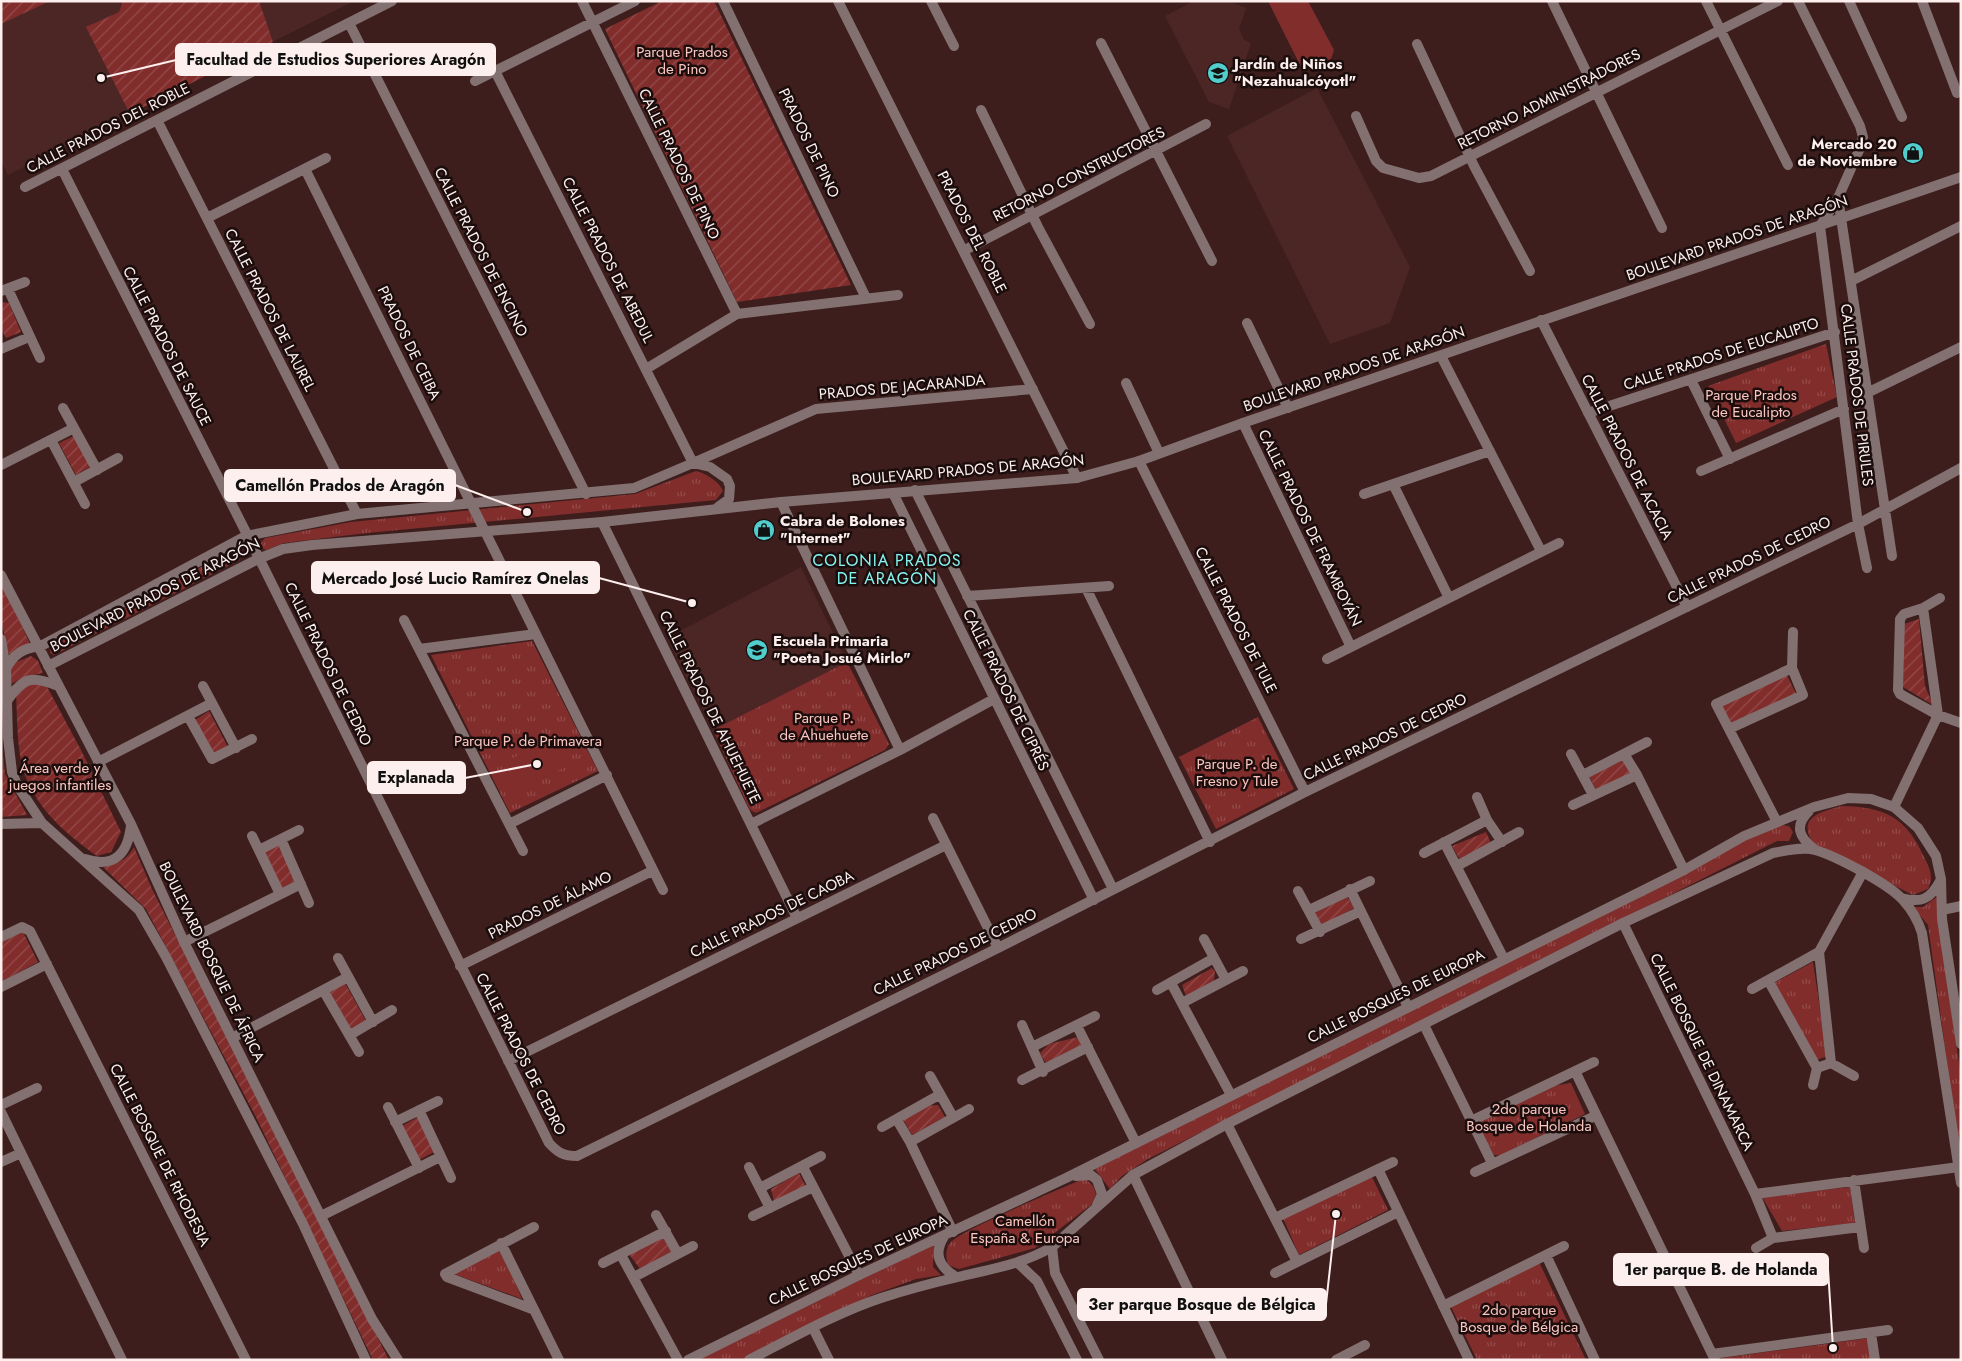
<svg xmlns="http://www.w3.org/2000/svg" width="1962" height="1361" viewBox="0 0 1962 1361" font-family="Jost,sans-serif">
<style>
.built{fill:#4b2624}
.park{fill:url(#park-tufts)}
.garden{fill:url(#garden-furrows)}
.pitch{fill:#812d2c}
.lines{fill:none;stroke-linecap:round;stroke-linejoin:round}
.minor{stroke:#827170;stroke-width:10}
.tertiary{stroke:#827170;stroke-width:10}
.labels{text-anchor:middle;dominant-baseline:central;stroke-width:5;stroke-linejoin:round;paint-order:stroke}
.park-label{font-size:15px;fill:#fbc6c1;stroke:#1a0d0c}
.poi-label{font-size:15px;font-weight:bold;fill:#fcefee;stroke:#1a0d0c;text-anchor:start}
.street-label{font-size:15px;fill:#fcefee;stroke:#1a0d0c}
.neighbourhood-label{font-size:16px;letter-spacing:1px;fill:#87f3f1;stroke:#1a0d0c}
.leader{fill:none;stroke:#fcefee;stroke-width:2}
.callout-dot{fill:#fcefee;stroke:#1a0d0c;stroke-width:2}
.callout{fill:#fcefee;stroke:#fcefee;stroke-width:2}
.callout-label{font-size:16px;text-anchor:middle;font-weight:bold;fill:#111}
</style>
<defs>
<pattern id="park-tufts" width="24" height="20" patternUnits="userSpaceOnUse" patternTransform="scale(1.25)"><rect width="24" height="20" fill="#812d2c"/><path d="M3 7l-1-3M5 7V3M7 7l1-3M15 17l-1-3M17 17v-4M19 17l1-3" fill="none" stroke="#944c4b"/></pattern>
<pattern id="garden-furrows" width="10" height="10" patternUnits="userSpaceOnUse" patternTransform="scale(1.25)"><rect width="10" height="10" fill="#812d2c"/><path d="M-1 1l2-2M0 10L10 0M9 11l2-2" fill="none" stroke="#944c4b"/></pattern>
</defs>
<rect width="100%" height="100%" fill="#3d1e1d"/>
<path class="built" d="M1,1h353l-346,174 -7,-14z
M1194,1h34l18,7 -7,21 5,11 7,3 -22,66 -20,-7 -44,-86z
M1317,88l93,179 -20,56 -60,21 -103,-208z
M801,567l46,95 -134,68 -46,-92z"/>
<path class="park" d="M1826,344l11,53 -101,46 -28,-57z
M696,471c9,2 24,11 27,20l-7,9 -349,33 -83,10 -18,7 -4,-2 -2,-4 5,-6 86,-16 284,-28z
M235,549l5,11 -186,95 -4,-2 1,-7z
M532,641l66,130 -88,42 -79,-158z
M847,662l42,82 -4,6 -129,63 -6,-3 -37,-80z
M1258,717l36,72 -78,40 -37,-72z
M1842,806c43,1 64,11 82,51 6,12 10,19 4,32l-15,6 -98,-49c-20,-28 4,-34 27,-40z
M1781,825l8,1 4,6 -4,9h-12l-629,318 -26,17 -12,13 -17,-22 613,-310z
M1939,895l11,106 11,76v85l-33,-237 -15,-18h10z
M1813,962l14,94 -10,4 -43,-77z
M1571,1083l14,31 -84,41h-7l-10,-17 -6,-18 68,-33z
M1372,1177l16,33 -89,45 -16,-37z
M1085,1178l8,8 3,8 -4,10 -57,44 -76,21 -11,-4c-2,-7 -3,-15 2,-22 12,-14 111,-54 135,-65z
M1850,1187l5,36 -73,8 -20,-34z
M934,1243l-1,24 8,8 -25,4 -44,16 -130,65h-44z
M501,1248l21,51 -71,-26z
M1539,1262l47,98h-109l-26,-53z
M1869,1338l2,22h-149v-2z"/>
<path class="garden" d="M1,1h49l-49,23z
M123,1h136l14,41 -143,72 -44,-87 33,-15z
M662,1h52l137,284 -114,17 -132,-273z
M1,302l8,1 12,29 -15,6 -5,-9z
M74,436l17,30 -15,9 -17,-32z
M1,580l30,66h-9l-13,9 -8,-35z
M1919,619l6,67 8,19 -30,-18 1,-63z
M31,656l7,5 5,12 -16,3 -16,8 -1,-13 4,-8z
M1787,675l9,19 -64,30 -11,-19z
M45,683l36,67 40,82 -10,20 -14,4c-32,-23 -62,-48 -74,-87 -6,-20 -6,-56 -7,-77l14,-8z
M209,711l20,38 -14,7 -20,-36z
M3,753l2,21 22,41 -26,2z
M1622,759l9,15 -35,16 -7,-14z
M1486,832l5,11 -31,17 -8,-14z
M277,843l19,38 -14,7 -18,-38z
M134,847l18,42 237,471h-16l-118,-245 -109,-206 -43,-42c14,-3 24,-7 31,-20z
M1347,896l7,12 -33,19 -6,-14z
M23,932l15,30 -37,20v-40z
M1212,968l3,3 -1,10 -28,15 -4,-11z
M345,983l21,38 -15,8 -22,-38z
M1078,1037l3,4 -1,7 -20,11 -15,3 -5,-9 9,-9z
M938,1105l7,12 -33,18 -9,-16 23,-13z
M418,1117l16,35 -15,8 -17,-34z
M799,1173l7,14 -32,15 -3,-13z
M662,1236l10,16 -32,17 -11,-15z"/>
<path class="pitch" d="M1268,1h40l26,49 -3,9 -21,11 -10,-5z
M559,737l13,27 -57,26 -13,-27z
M1239,743l23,45 -27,14 -22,-45z"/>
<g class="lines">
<path class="minor" d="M582,1l155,313
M723,1l143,297
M838,1l239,477
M931,1l23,45
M1552,1l110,227
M1706,1l82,164
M1798,1l62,125 3,11 -3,11 -22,50 -18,28 38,298 9,44
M1849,1l53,116
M1922,1l35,92
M349,23l237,471
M1101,43l111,218
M1417,44l57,122 56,105
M495,71l198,392 123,-54 217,-20
M475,81l160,-80
M981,110l57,117 52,97
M1356,116l20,45 7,7 36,10 12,-2 347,-175
M157,120l200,394
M62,169l201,397 286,577c9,10 15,13 28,13l421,-208 307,-156 553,-268 103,-56
M305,169l358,721
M25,187l367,-186
M1838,198l54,358
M207,218l119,-60
M965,250l241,-126
M1851,281l110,-55
M8,289l32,69
M1,291l24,-9
M1541,320l146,287
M1247,323l41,85
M1,349l28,-12
M1441,356l100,195
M646,369l91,-55 161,-19
M1691,380l39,79
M1126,383l33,70
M1867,393l94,-46
M63,408l34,62
M1588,413l247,-81
M1243,423l108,224
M51,440l34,64
M1139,461l166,331
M1,465l73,-37
M1701,471l143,-62
M74,482l44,-24
M1393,484l56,114
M915,490l198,399
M893,493l201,407
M1364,494l126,-43
M781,502l119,248
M602,522l195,396
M1086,588l124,254
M967,596l142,-10
M1940,598l-17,10 -19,6 -4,5 -2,71 2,4 38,21 23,8
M404,620l119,231
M419,649l117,-15
M1327,659l232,-116
M203,686l33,62
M188,716l24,43 40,-20
M1729,729l74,-34 -11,-27 1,-36
M1571,754l22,41
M1624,754l13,21 47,95
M98,762l114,-59
M1583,775l64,-33
M1477,797l10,23 15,22
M1573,805l64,-30
M1894,807l44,-92 -15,-107
M933,818l65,130
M1777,822l-61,-118 76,-36
M509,824l98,-49
M751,824l149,-74 94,-51
M252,836l28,58
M281,839l28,64
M1444,842l60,117
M259,850l40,-20
M1424,853l63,-33
M1457,866l62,-34
M1350,889l58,118
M1298,891l22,41
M1309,910l61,-29
M1942,910l19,-4
M1623,923l132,271 18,44
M1,937l21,-10 8,4 216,429
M1204,939l22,41
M1301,939l60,-28
M184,942l117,-58
M338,958l35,64
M460,966l192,-95
M1768,980l49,88
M1171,983l60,112
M1,987l46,-23
M1752,989l67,-37
M323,990l36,62
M1157,990l57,-32
M1182,1003l61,-32
M1022,1025l21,47
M1424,1025l68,138
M1077,1026l59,117
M350,1035l42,-25
M232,1038l116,-61
M1032,1047l63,-31
M508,1061l438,-216
M1831,1063l-12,-111 44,-80
M1575,1071l140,289
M930,1076l23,41
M1022,1080l66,-33
M1813,1085l4,-17 14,-5 23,13
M1,1105l36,-17
M388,1107l31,61
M419,1110l32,68
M1,1112l121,248
M897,1120l13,22 43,90
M1471,1121l123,-59
M395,1122l43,-21
M1227,1124l70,138
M882,1127l57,-32
M910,1142l59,-33
M1,1162l20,-9
M749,1167l21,41
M803,1167l56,108
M1378,1169l91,191
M1475,1172l120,-56
M1133,1175l89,185
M1854,1180l10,68
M760,1188l61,-32
M1755,1194l204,-27
M656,1215l22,39
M321,1216l119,-59
M753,1216l60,-29
M1275,1218l118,-56
M501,1243l58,117
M1052,1247l3,26 44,87
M1756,1248l17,-10 87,-11
M621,1255l57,105
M1546,1255l49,105
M603,1263l63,-32
M1018,1263l19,18 40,79
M1275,1273l123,-61
M634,1277l59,-31
M1443,1306l121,-60
M532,1309l-85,-32 -2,-3 89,-47
M813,1328l16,32
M1871,1333l4,27
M1712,1354l176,-24
M1336,1360l29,-15"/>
<path class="tertiary" d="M1,575l130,249 53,118 188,377 26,41
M1,639l5,30 2,69 4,34 5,13 25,38 97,87 27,47 137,267 63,136
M48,666l210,-107 25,-10 29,-4 290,-23 179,-20 296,-24 62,-17 104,-38 718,-246
M6,669c7,-14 18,-22 33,-22l207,-111 111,-22 277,-26 59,-25 17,4 17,12 3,7 -1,13 -11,8
M7,701c16,-24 25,-26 51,-15
M1809,811c-15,15 -10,26 5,38
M1,824l41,-1
M85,859c30,10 43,-6 46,-34
M1901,898c20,5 29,2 39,-17
M1076,1176l15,-1 6,5 5,14 -5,11
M945,1235c-12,18 -7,31 11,42
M688,1360l171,-85 207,-97 618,-308 60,-34 70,-29 34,-9 23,1 23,8 24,21 18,28 5,23 1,40 19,125
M749,1360c43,-22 87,-47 132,-62 25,-8 51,-15 77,-21 33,-8 65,-13 94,-30l81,-72 94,-51 396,-201 150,-70c12,-2 30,-7 42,-3 21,6 74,34 88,50 9,10 15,20 19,33l39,250"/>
</g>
<defs>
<g id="school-disc" transform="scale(1.125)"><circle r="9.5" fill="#52cdcc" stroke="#1a0d0c"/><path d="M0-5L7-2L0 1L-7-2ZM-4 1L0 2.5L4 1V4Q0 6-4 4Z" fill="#111"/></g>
<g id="shop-disc" transform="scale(1.125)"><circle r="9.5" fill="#52cdcc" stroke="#1a0d0c"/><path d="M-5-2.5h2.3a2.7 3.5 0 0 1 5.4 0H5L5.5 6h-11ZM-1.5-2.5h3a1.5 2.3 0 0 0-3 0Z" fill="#111"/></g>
</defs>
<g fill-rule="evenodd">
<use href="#school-disc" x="1218" y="73"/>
<use href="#shop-disc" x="1913" y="153"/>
<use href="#shop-disc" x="764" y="530"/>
<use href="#school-disc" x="757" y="650"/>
</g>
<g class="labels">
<g class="park-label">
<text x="682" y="52">Parque Prados<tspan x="682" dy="17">de Pino</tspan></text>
<text x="1751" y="395">Parque Prados<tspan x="1751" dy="17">de Eucalipto</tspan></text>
<text x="824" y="718">Parque P.<tspan x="824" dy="17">de Ahuehuete</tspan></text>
<text x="528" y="741">Parque P. de Primavera</text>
<text x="1237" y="764">Parque P. de<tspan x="1237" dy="17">Fresno y Tule</tspan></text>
<text x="60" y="768">Área verde y<tspan x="60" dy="17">juegos infantiles</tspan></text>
<text x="1529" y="1109">2do parque<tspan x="1529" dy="17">Bosque de Holanda</tspan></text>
<text x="1025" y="1221">Camellón<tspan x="1025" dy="17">España &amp; Europa</tspan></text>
<text x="1519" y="1310">2do parque<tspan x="1519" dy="17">Bosque de Bélgica</tspan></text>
</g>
<g class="poi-label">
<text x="1234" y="64">Jardín de Niños<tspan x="1234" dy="17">"Nezahualcóyotl"</tspan></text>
<text x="1897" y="144" text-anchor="end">Mercado 20<tspan x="1897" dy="17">de Noviembre</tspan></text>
<text x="780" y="521">Cabra de Bolones<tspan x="780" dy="17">"Internet"</tspan></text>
<text x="773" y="641">Escuela Primaria<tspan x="773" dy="17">"Poeta Josué Mirlo"</tspan></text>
</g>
<g class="street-label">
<text transform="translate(1549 99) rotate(-27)">RETORNO ADMINISTRADORES</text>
<text transform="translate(108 128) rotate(-27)">CALLE PRADOS DEL ROBLE</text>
<text transform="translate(809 143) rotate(64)">PRADOS DE PINO</text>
<text transform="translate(679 164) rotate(64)">CALLE PRADOS DE PINO</text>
<text transform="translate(1079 174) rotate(-27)">RETORNO CONSTRUCTORES</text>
<text transform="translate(972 232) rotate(63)">PRADOS DEL ROBLE</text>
<text transform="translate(1737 238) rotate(-19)">BOULEVARD PRADOS DE ARAGÓN</text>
<text transform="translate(481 252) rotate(63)">CALLE PRADOS DE ENCINO</text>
<text transform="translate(608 260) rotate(63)">CALLE PRADOS DE ABEDUL</text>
<text transform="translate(270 310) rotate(63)">CALLE PRADOS DE LAUREL</text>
<text transform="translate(409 343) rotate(64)">PRADOS DE CEIBA</text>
<text transform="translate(167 346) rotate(63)">CALLE PRADOS DE SAUCE</text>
<text transform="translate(1721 354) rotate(-18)">CALLE PRADOS DE EUCALIPTO</text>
<text transform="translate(1354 369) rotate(-19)">BOULEVARD PRADOS DE ARAGÓN</text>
<text transform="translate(902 387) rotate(-5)">PRADOS DE JACARANDA</text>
<text transform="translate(1857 395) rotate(83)">CALLE PRADOS DE PIRULES</text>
<text transform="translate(1627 457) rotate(63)">CALLE PRADOS DE ACACIA</text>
<text transform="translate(968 470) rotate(-5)">BOULEVARD PRADOS DE ARAGÓN</text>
<text transform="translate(1310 528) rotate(64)">CALLE PRADOS DE FRAMBOYÁN</text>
<text transform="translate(1749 560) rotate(-26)">CALLE PRADOS DE CEDRO</text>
<text transform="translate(155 595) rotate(-27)">BOULEVARD PRADOS DE ARAGÓN</text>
<text transform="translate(1236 620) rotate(63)">CALLE PRADOS DE TULE</text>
<text transform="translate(328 664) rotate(64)">CALLE PRADOS DE CEDRO</text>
<text transform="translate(1006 690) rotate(64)">CALLE PRADOS DE CIPRÉS</text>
<text transform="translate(710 707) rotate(64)">CALLE PRADOS DE AHUEHUETE</text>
<text transform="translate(1385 737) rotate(-26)">CALLE PRADOS DE CEDRO</text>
<text transform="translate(550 905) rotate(-26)">PRADOS DE ÁLAMO</text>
<text transform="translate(772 914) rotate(-26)">CALLE PRADOS DE CAOBA</text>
<text transform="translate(955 952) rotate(-26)">CALLE PRADOS DE CEDRO</text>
<text transform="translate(212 962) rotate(64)">BOULEVARD BOSQUE DE ÁFRICA</text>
<text transform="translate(1396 996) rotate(-26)">CALLE BOSQUES DE EUROPA</text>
<text transform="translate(1702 1052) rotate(64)">CALLE BOSQUE DE DINAMARCA</text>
<text transform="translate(521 1054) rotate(63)">CALLE PRADOS DE CEDRO</text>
<text transform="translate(160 1155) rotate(63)">CALLE BOSQUE DE RHODESIA</text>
<text transform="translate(858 1260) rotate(-25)">CALLE BOSQUES DE EUROPA</text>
</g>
<g class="neighbourhood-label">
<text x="887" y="560">COLONIA PRADOS<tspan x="887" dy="18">DE ARAGÓN</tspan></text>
</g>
</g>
<path class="leader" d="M101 78L176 60M527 512L455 485M692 603L599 578M537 764L465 778M1833 1348L1828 1269M1336 1214L1326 1304"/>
<g class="callout-dot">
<circle cx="101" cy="78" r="5"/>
<circle cx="527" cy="512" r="5"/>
<circle cx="692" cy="603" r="5"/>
<circle cx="537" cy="764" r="5"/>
<circle cx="1833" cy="1348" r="5"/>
<circle cx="1336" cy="1214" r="5"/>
</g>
<g class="callout">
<rect x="176" y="44" width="319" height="31" rx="5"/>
<rect x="225" y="470" width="230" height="31" rx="5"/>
<rect x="312" y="562" width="287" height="31" rx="5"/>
<rect x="368" y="762" width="97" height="31" rx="5"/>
<rect x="1614" y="1254" width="214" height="31" rx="5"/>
<rect x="1078" y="1289" width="248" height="31" rx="5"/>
</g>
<g class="callout-label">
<text x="336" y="65">Facultad de Estudios Superiores Aragón</text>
<text x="340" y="491">Camellón Prados de Aragón</text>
<text x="455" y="584">Mercado José Lucio Ramírez Onelas</text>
<text x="416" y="783">Explanada</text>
<text x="1721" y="1275">1er parque B. de Holanda</text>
<text x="1202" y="1310">3er parque Bosque de Bélgica</text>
</g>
<rect width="1962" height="1361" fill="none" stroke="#fcefee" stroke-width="5"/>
</svg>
